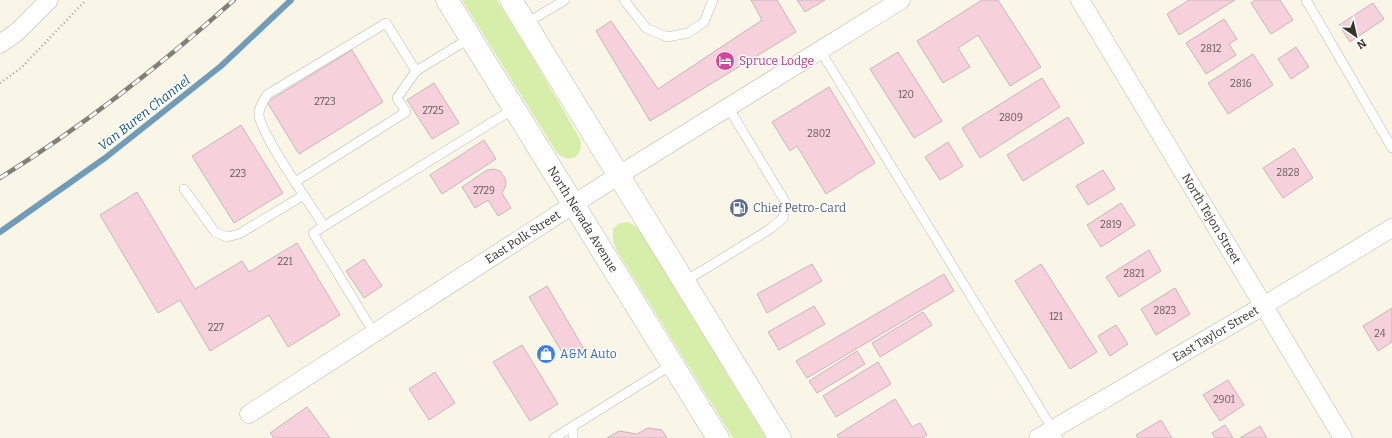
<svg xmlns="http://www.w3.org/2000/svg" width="1392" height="438" viewBox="0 0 1392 438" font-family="Bitter,serif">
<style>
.green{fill:#d7eeaa}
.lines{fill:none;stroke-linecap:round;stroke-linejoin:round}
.stream{stroke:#709bb9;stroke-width:6}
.building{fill:#f6d0db;stroke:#c6b7bb}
.service-casing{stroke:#bcb9ab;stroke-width:10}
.minor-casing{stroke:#bcb9ab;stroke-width:19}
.primary-casing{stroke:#bcb9ab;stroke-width:23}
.path{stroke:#a9a69b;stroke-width:2.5;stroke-dasharray:1 3;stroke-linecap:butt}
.service{stroke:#fff;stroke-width:9}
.minor{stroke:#fff;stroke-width:18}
.primary{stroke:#fff;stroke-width:22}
.rail-casing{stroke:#817f76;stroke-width:4.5}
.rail{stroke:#fff;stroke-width:3;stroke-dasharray:9;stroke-linecap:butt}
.labels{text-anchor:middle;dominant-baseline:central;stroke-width:3;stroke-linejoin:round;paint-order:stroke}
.number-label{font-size:10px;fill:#645a58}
.hotel-label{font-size:12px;fill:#b23c85;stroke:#fff;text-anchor:start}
.service-label{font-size:12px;fill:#4e5e75;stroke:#fff;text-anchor:start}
.street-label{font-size:12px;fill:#34332d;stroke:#fff}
.shop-label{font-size:12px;fill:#366cbe;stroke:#fff;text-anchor:start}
.water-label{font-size:13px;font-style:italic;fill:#19567b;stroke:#fff}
</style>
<rect width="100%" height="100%" fill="#f9f5e7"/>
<path class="green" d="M462,0h35l33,53 50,86c5,17 -11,26 -23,14z
M627,222l7,3 7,8 125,205h-33l-116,-187 -4,-10v-12l5,-5z"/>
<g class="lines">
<path class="stream" d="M0,232l105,-74 116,-92 70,-66"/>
</g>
<path class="building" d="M751,0h26l19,32 -146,89 -54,-90 15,-10 47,68 104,-69z
M797,0h28l-20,12z
M982,0h16l43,67 -31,19 -32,-51 -20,13 12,19 -27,16 -26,-42z
M1189,0h46l-56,35 -12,-21z
M1255,0h25l13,20 -22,14 -20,-31z
M1373,3l11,16 -34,23 -11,-17z
M1224,19l13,20 -8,5 7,11 -30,19 -20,-31z
M1296,47l13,20 -18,12 -13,-20z
M352,50l31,52 -84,52 -32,-52z
M898,52l44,69 -28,17 -44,-69z
M1253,54l20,31 -45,29 -20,-31z
M1042,78l18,29 -80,51 -18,-30z
M434,83l25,40 -27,16 -25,-39z
M829,87l46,76 -49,31 -29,-48 -7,5 -18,-29z
M1068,117l16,26 -61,38 -16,-26z
M241,125l42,68 -49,30 -42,-67z
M484,140l12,19 -54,35 -12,-19z
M948,142l15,24 -23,14 -15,-23z
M1294,148l19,30 -30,20 -20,-30z
M494,169l6,2 5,7 1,7 -4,8 9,15 -13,8 -10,-16 -13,8 -13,-21 25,-17z
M1103,170l12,19 -27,16 -12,-19z
M137,192l58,97 47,-28 7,11 48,-29 43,72 -52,32 -19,-32 -59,36 -30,-51 -22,13 -58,-98z
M1121,203l14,22 -34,22 -14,-22z
M1149,250l12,21 -42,26 -13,-20z
M364,259l18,27 -18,12 -18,-27z
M812,264l10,17 -55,32 -10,-19z
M1041,264l56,88 -27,17 -55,-88z
M944,274l10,17 -147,87 -11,-17z
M547,286l37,63 -18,10 -37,-62z
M1175,288l15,26 -34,21 -15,-26z
M814,306l11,18 -46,26 -11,-18z
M1392,308v34l-14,9 -15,-25z
M923,312l9,13 -52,32 -8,-14z
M1116,325l12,19 -18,12 -12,-20z
M522,345l36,59 -28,17 -37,-59z
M857,351l8,13 -48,29 -8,-12z
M878,362l13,22 -55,33 -13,-21z
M435,372l20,31 -26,17 -20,-31z
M1228,380l16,25 -24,16 -17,-26z
M895,399l17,28 8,-4 7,12 -5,3h-83l-2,-3z
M307,407l23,31h-56l-4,-5z
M1161,420l11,18h-34l-2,-3z
M1225,425l8,13h-18l-3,-5z
M1260,426l7,12h-27z
M648,428l14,2 5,8h-60l12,-7 18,3z"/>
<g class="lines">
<g class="service-casing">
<path id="service" d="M624,0l22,28 21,9 21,-4 16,-11 9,-22
M1306,0l86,148
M525,24l40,-24
M820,50l238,388
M295,182l111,-70 -9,-14 19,-27
M184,189l31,43 12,5 12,-3 65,-39
M324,226c-12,-19 -66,-95 -65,-112 0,-8 5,-14 9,-20l118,-71 30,48 54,-33
M684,282l86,-53 13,-11 3,-15 -58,-96
M374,333l-61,-100 202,-125
M573,426v12
M554,438l119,-74"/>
</g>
<g class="minor-casing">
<g id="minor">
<path id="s1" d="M1080,0l263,438"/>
<path d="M0,44l17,-12 32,-32"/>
<path id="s2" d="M249,414l370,-239 282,-175"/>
<path id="s3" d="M1038,438l225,-132 129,-78"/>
</g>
</g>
<g class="primary-casing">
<g id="primary">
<path id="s4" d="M447,0l271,438"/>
<path d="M511,0l269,438"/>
</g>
</g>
<path class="path" d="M0,83l21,-15 65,-68"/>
<use href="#service" class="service"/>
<use href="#minor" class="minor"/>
<use href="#primary" class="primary"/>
<g class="rail-casing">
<path id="rail" d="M0,178c83,-52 161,-113 234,-178"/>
</g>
<use href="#rail" class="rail"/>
</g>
<defs>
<g id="hotel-disc" transform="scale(1)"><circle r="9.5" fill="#d1479c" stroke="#fff"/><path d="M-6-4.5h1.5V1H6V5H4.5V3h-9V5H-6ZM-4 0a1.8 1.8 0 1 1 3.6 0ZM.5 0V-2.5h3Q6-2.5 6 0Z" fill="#fff"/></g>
<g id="fuel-disc" transform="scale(1)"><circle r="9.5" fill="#5c6f8a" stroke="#fff"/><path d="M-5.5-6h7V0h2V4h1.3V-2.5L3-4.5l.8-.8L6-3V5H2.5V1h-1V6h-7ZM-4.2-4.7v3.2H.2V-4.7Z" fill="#fff"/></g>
<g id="shop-disc" transform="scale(1)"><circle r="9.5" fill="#3f7fe0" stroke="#fff"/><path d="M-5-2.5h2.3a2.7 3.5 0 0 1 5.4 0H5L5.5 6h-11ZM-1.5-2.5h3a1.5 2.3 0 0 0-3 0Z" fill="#fff"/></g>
</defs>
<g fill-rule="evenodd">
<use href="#hotel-disc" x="725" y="61"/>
<use href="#fuel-disc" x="739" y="208"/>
<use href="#shop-disc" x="546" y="354"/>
</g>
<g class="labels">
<g class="number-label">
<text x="1211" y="49">2812</text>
<text x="1241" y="84">2816</text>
<text x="906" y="95">120</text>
<text x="325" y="102">2723</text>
<text x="433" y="111">2725</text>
<text x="1011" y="118">2809</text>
<text x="819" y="134">2802</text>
<text x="1288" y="173">2828</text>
<text x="238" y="174">223</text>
<text x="484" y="191">2729</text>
<text x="1111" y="225">2819</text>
<text x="285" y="262">221</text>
<text x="1134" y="274">2821</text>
<text x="1165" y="311">2823</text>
<text x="1056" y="317">121</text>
<text x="216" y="328">227</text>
<text x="1380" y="334">24</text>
<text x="1224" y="400">2901</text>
</g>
<g class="hotel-label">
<text x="739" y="61">Spruce Lodge</text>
</g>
<g class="service-label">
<text x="753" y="208">Chief Petro-Card</text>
</g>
<g class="street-label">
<text stroke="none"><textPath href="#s4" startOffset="258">North Nevada Avenue</textPath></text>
<text stroke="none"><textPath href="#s1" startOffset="255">North Tejon Street</textPath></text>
<text stroke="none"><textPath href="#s2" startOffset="326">East Polk Street</textPath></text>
<text stroke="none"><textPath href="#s3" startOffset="206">East Taylor Street</textPath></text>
</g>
<g class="shop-label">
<text x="560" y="354">A&amp;M Auto</text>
</g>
<g class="water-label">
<text transform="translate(144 113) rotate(-38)">Van Buren Channel</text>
</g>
</g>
<g transform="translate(1356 36) rotate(146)" stroke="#ffffff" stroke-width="3" paint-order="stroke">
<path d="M0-3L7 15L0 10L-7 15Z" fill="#34332d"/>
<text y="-6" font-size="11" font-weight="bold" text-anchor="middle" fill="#34332d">N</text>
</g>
</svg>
